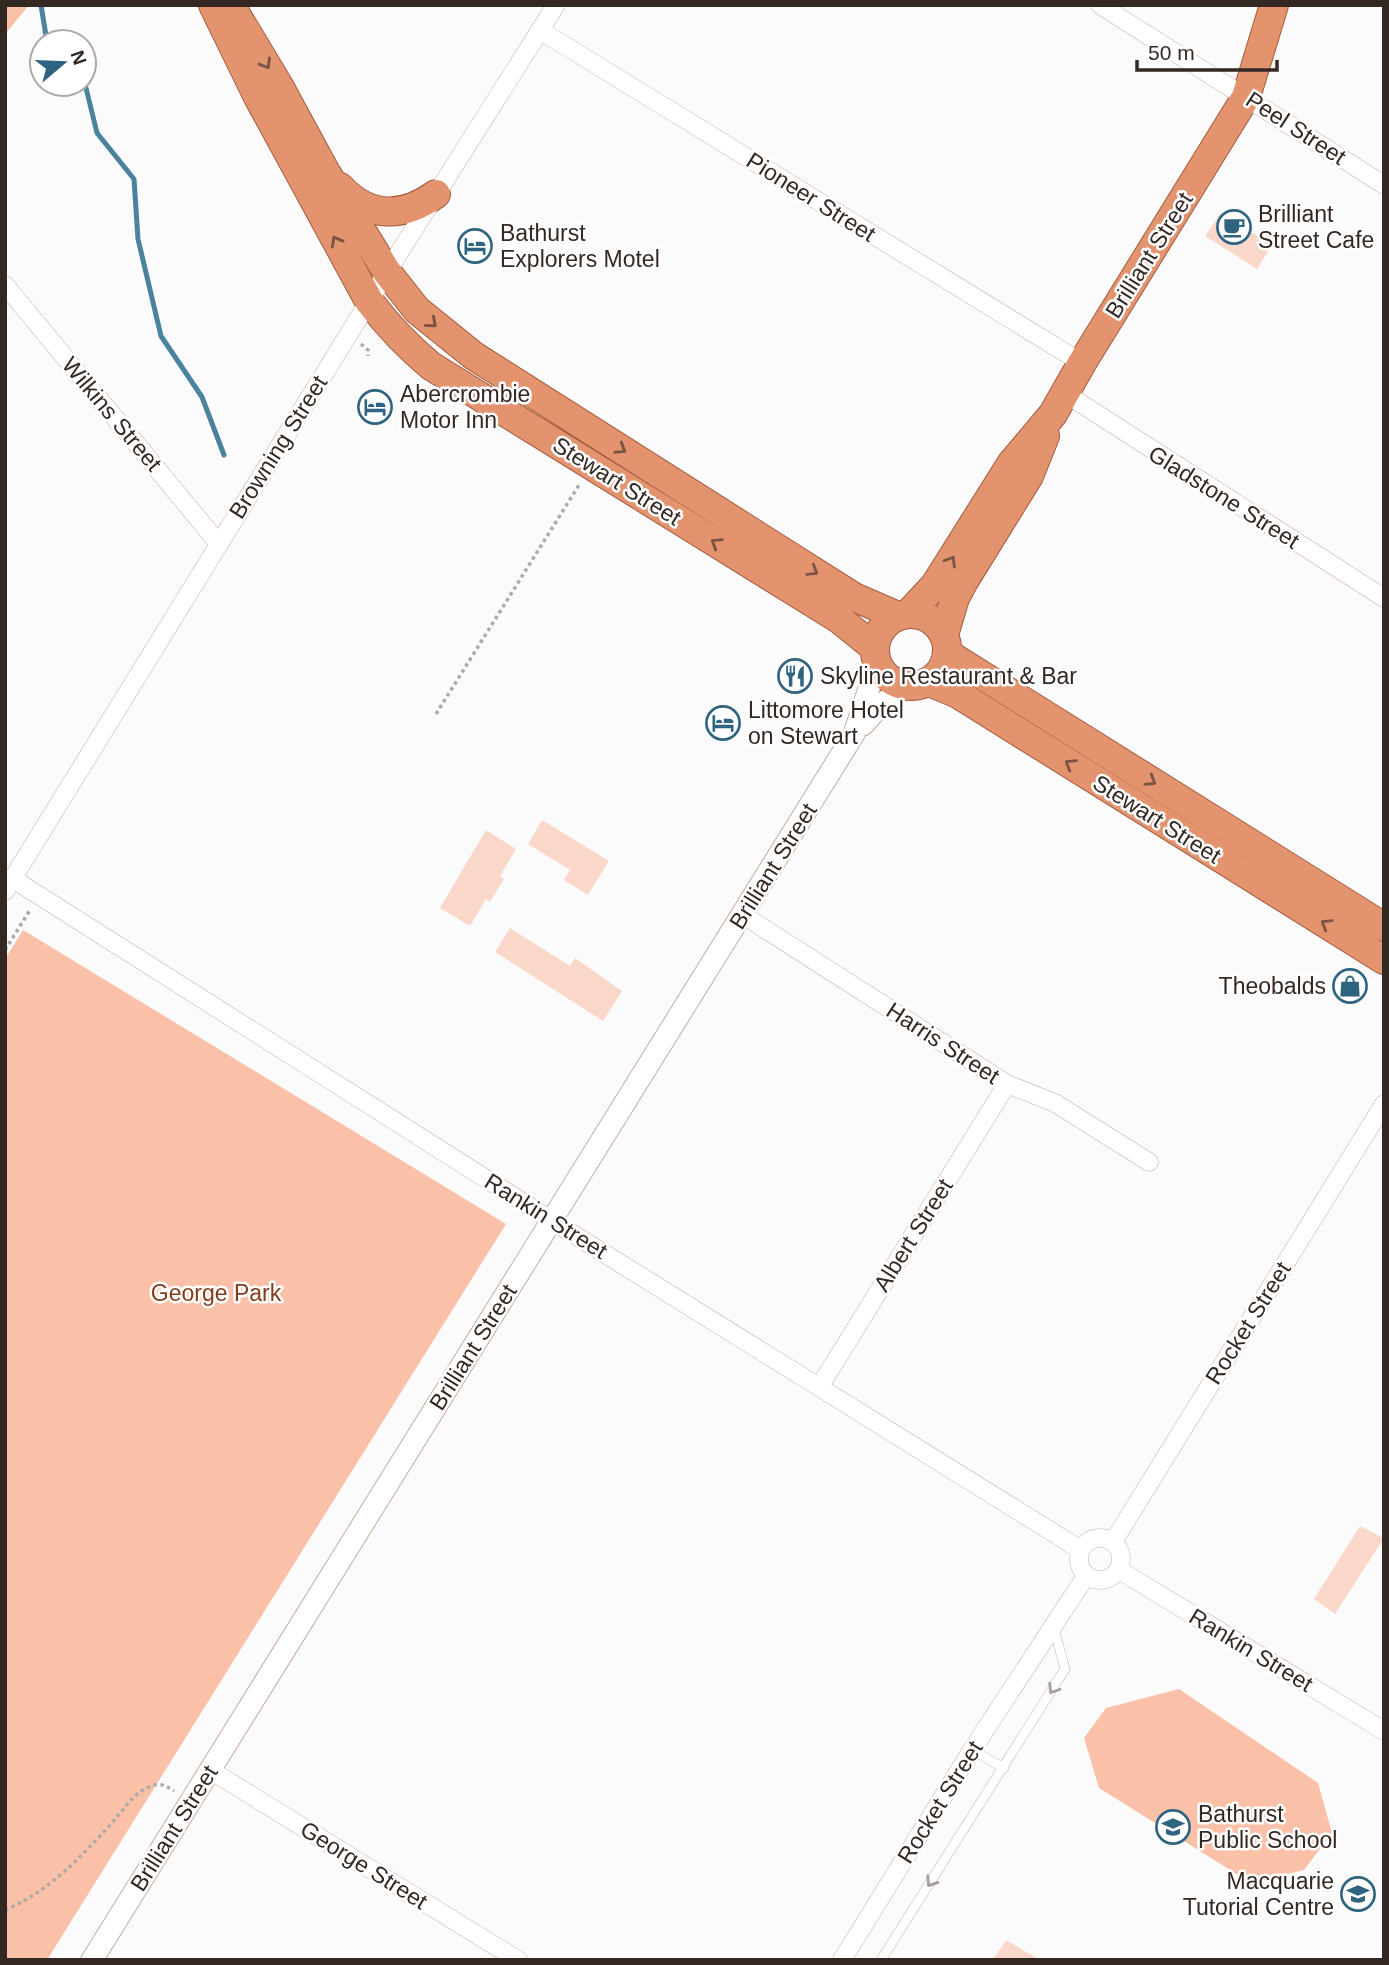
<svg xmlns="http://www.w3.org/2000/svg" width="1389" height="1965" viewBox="0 0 1389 1965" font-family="Arial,sans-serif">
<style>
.green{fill:#fac0a8}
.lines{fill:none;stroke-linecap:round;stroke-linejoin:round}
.stream{stroke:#4a82a0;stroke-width:5}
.building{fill:#f9d7c9}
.service-casing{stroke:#cbac9f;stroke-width:10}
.minor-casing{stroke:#cbac9f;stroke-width:19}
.tertiary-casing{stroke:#cbac9f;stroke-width:23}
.trunk-casing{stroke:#a25c3d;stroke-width:30}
.path{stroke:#aeaaa8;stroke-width:3.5;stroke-dasharray:3.5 3.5;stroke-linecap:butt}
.service{stroke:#fff;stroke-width:9}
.minor{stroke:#fff;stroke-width:18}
.tertiary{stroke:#fff;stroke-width:21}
.trunk{stroke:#e4936f;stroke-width:28}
.oneway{stroke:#7a5341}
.oneway2{stroke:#a49e9c}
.labels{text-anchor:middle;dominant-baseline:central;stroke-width:5;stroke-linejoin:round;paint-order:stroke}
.street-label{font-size:23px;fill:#342823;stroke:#fff}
.poi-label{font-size:23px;fill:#342823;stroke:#fff;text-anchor:start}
.park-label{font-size:23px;fill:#843d1c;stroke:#fff}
</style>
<rect width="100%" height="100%" fill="#fbfbfb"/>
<path class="green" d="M5,5h24l-24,29z
M23,930l483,294 -459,736h-42v-1001z
M1179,1689l139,94 14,50 -28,37 -53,13 -152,-95 -15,-50 22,-30z"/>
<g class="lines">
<path class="stream" d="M41,5l6,37
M82,84l4,4 11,45 37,46 4,60 23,97 41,61 22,58"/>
</g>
<path class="building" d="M1221,213l51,32 -15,24 -52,-33z
M542,820l67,41 -21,34 -24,-15 6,-10 -42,-26z
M486,830l30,19 -16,27 4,3 -14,23 -4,-3 -16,27 -30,-18z
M510,928l60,38 5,-8 47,33 -19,30 -108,-69z
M1360,1526l24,12 -49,76 -21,-15z
M1006,1940l34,20h-47z"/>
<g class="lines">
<g class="service-casing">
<path id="service" d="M972,1750l32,18
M881,1960l184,-291 -11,-41"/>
</g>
<g class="minor-casing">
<path id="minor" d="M1100,5l284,180
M541,31l541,332
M5,285l214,259
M1066,394l318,204
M13,879l560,355 508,316
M5,891l382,-619 169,-267
M743,915l264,169 48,19 94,59
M820,1386l187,-302
M1079 1559a21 21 0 1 1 42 0a21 21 0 1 1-42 0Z
M1113,1542l271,-438
M1119,1570l265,161
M210,1770l308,190
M842,1960l130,-210 114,-174"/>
</g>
<g class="tertiary-casing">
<path id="tertiary" d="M863,725l17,-19 25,-20
M92,1960l762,-1226 23,-70"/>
</g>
<g class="trunk-casing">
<path id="trunk" d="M213,5l45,92 111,204c19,25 38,45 62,65l408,253 36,29
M234,11l45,75 45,83 63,103 30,38 57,46 380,241 44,19
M340,187c29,32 63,31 96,7
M875 650a36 36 0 1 1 72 0a36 36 0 1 1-72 0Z
M908,614l27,-29 76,-121 42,-50 29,-51 164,-266 28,-92
M944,635l11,-37 9,-17 65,-105 16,-40
M948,654l436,273
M929,682l29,12 426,266"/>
</g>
<path class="path" d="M361,344l7,6v6
M436,714l143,-229
M5,950l25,-40
M5,1910c42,-17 76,-53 105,-85 13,-14 22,-31 39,-38 10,-5 16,-2 25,4"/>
<use href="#service" class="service"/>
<use href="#minor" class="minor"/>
<use href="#tertiary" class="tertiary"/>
<use href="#trunk" class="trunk"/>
</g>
<defs><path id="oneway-chevron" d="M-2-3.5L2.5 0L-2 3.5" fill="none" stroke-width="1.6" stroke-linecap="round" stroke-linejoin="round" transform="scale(1.75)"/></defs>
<g class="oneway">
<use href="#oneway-chevron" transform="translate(266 64) rotate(59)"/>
<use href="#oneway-chevron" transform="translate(336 241) rotate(-119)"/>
<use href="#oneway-chevron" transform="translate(432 323) rotate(41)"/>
<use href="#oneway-chevron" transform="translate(621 449) rotate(32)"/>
<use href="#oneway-chevron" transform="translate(716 543) rotate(-148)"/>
<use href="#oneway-chevron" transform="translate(951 561) rotate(-58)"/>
<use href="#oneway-chevron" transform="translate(813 571) rotate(32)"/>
<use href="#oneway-chevron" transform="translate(1070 764) rotate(-148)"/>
<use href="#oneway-chevron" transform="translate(1151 781) rotate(32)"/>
<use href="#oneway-chevron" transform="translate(1326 924) rotate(-148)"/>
</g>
<g class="oneway2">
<use href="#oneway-chevron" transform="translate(1053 1689) rotate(122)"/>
<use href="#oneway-chevron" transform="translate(931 1882) rotate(123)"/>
</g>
<defs>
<g id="cafe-ring" transform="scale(1.75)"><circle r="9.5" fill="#fff" stroke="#2f6480" stroke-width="1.5"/><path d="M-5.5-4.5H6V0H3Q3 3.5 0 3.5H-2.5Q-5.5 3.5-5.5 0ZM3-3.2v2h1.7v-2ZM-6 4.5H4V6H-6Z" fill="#2f6480"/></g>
<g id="hotel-ring" transform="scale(1.75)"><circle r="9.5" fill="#fff" stroke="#2f6480" stroke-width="1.5"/><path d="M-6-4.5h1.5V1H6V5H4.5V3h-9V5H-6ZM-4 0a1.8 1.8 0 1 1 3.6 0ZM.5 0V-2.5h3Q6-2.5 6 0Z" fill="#2f6480"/></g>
<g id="restaurant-ring" transform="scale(1.75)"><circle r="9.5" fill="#fff" stroke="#2f6480" stroke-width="1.5"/><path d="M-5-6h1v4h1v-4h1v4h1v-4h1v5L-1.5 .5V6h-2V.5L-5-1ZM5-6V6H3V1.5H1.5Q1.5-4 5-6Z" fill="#2f6480"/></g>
<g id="shop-ring" transform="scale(1.75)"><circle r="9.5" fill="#fff" stroke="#2f6480" stroke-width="1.5"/><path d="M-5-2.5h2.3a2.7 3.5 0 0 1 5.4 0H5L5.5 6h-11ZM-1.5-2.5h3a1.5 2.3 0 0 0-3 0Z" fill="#2f6480"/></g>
<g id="school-ring" transform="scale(1.75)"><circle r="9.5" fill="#fff" stroke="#2f6480" stroke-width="1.5"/><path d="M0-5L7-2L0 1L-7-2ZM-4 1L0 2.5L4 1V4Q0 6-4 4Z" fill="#2f6480"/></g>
</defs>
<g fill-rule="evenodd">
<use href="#cafe-ring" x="1234" y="227"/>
<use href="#hotel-ring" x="475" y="246"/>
<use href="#hotel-ring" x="375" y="407"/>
<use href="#restaurant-ring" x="795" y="676"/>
<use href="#hotel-ring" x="723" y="723"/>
<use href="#shop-ring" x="1350" y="986"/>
<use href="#school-ring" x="1173" y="1827"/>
<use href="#school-ring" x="1358" y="1894"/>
</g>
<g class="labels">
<g class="street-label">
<text transform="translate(1296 128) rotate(33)">Peel Street</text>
<text transform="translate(811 197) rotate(32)">Pioneer Street</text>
<text transform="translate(1149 255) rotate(-58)">Brilliant Street</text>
<text transform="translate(112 414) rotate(50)">Wilkins Street</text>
<text transform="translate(278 447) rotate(-58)">Browning Street</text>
<text transform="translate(617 481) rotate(32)">Stewart Street</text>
<text transform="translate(1224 497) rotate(32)">Gladstone Street</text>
<text transform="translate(1157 819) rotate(32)">Stewart Street</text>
<text transform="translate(773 866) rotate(-58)">Brilliant Street</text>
<text transform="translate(943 1043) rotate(33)">Harris Street</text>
<text transform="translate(546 1216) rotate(32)">Rankin Street</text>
<text transform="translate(913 1235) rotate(-58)">Albert Street</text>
<text transform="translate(1248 1323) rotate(-58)">Rocket Street</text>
<text transform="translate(473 1347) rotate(-58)">Brilliant Street</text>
<text transform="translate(1251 1650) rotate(31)">Rankin Street</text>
<text transform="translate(940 1802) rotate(-58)">Rocket Street</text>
<text transform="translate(174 1828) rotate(-58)">Brilliant Street</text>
<text transform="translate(364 1865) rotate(32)">George Street</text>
</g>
<g class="poi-label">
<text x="1258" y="214">Brilliant<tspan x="1258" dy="26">Street Cafe</tspan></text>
<text x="500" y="233">Bathurst<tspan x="500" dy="26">Explorers Motel</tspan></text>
<text x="400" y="394">Abercrombie<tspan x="400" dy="26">Motor Inn</tspan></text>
<text x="820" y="676">Skyline Restaurant &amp; Bar</text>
<text x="748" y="710">Littomore Hotel<tspan x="748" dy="26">on Stewart</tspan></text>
<text x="1326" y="986" text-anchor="end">Theobalds</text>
<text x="1198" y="1814">Bathurst<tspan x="1198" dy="26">Public School</tspan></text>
<text x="1334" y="1881" text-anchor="end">Macquarie<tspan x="1334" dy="26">Tutorial Centre</tspan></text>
</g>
<g class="park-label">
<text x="216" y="1293">George Park</text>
</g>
</g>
<rect width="1389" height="1965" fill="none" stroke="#342823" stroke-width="14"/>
<g transform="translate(63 63) rotate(71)"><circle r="33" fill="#ffffff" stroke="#aea9a7" stroke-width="2"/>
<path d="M0-5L12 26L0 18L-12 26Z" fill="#2f6480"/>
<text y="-10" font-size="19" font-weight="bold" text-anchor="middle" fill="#342823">N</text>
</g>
<path d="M1137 60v10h140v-10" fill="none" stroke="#342823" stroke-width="3.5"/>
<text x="1148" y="60" font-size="21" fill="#342823" stroke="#ffffff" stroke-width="5" paint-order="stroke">50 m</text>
</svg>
